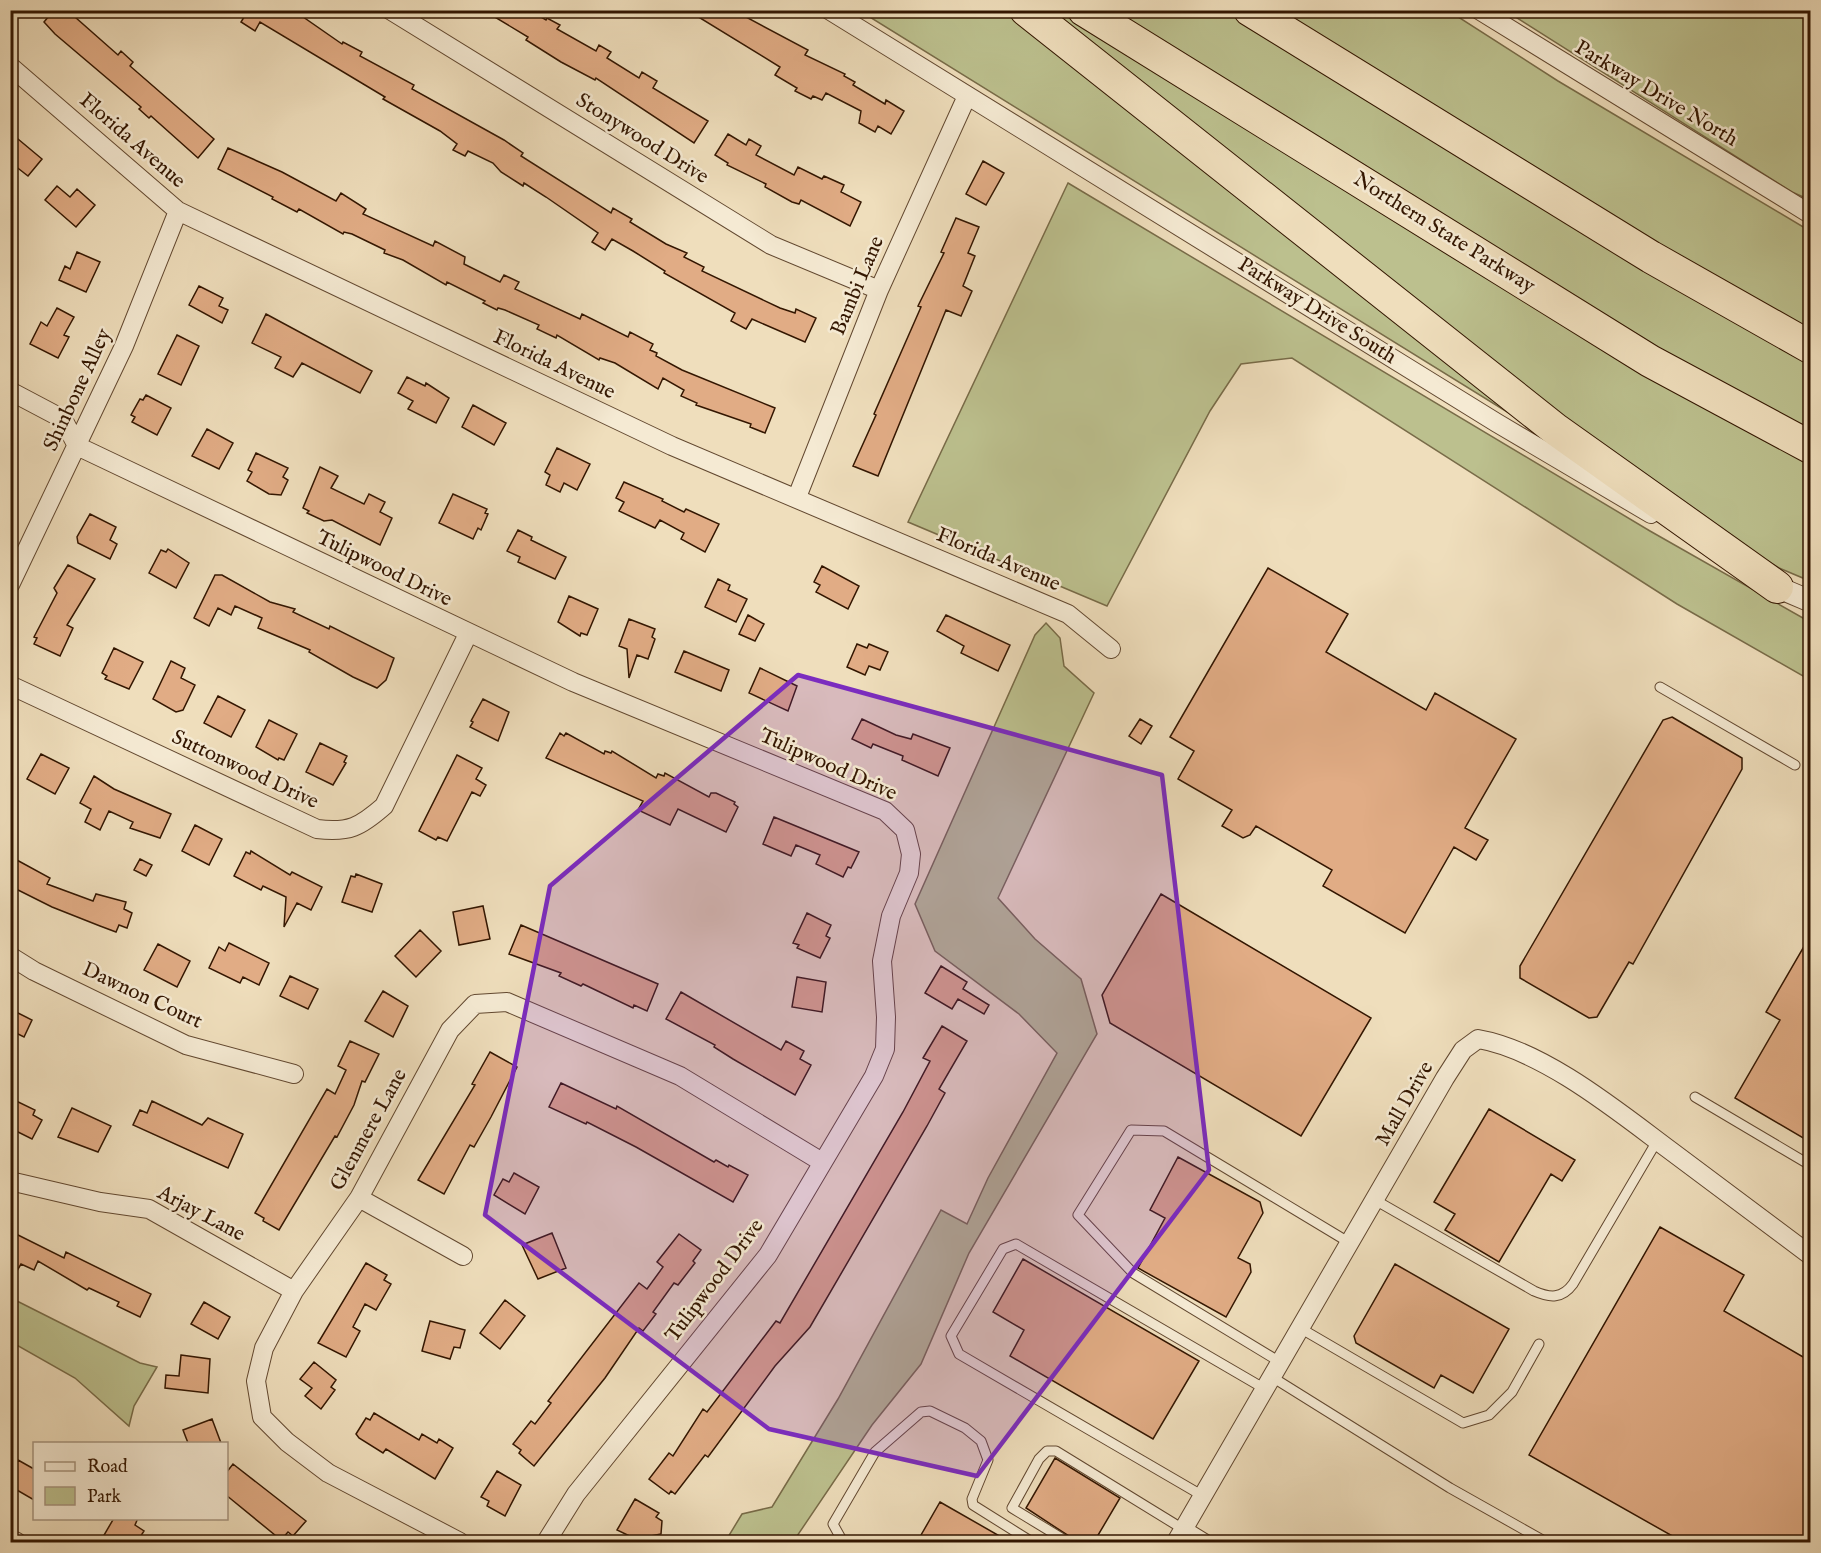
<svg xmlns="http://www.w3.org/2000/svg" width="1821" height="1553" viewBox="0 0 1821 1553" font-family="'IM FELL English',serif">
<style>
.green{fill:#bcc08e;stroke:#786b48;stroke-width:1.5}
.building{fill:#e1ac85;stroke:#331601;stroke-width:1.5}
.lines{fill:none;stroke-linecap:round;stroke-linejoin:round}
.service-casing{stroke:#624830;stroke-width:11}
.minor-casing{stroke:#624830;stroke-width:20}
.tertiary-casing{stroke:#624830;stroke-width:23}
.motorway-casing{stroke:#331601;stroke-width:34}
.service{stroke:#f5ead3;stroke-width:9}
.minor{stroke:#f5ead3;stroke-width:18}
.tertiary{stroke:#f5ead3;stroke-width:21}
.motorway{stroke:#efdebc;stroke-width:32}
.marked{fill:#7b2cbf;fill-opacity:0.2;stroke:#7b2cbf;stroke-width:4.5;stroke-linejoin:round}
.labels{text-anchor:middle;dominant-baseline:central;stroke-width:5;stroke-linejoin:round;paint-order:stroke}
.street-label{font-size:21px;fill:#331601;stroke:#f5ead3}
</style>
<rect width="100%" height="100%" fill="#efdebc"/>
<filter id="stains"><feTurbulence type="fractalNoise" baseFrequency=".00333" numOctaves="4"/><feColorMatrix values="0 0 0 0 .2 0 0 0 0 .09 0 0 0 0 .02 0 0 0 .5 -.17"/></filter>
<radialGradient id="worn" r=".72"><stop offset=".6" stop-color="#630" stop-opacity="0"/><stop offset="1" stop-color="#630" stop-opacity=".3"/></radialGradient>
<path class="green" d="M860,11h152l506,404h-6z
M1034,11h24l452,278 300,176v116l-31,-13 -90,-54z
M1108,11h118l501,305 83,47v68l-114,-60z
M1273,11h176l109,70 252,150v107z
M1506,11h304v189l-18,-8z
M1068,183l582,348 160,91v58l-133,-76 -385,-246 -51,6 -31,47 -103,195 -199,-84z
M1046,623l14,15 4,28 30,27 -96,205 37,41 46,40 16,55 -128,219 -48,111 -49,61 -79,117h-68l17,-28 30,-7 66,-108 103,-189 26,14 21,-46 69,-125 -38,-39 -84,-63 -20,-47 120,-269z
M11,1298l129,65 17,4 -23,39 -5,20 -54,-48 -62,-35 -2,-4z"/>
<path class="building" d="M54,10h13l51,45 3,-4 12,11 -3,4 84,73 -16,19 -47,-42 -2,2 -10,-9 2,-2 -86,-73 -11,-12z
M241,10h52l49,34 1,-2 19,10 -2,4 54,29 -2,4 92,51 19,13 -2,3 90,57 2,-5 19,11 -2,3 36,22 21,9 -3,4 20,10 -2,4 78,37 15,5 1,-4 20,9 -11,24 -53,-23 -6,10 -15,-8 4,-8 -71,-40 1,-2 -32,-20 -21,-12 -7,11 -13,-8 6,-9 -52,-36 -22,-14 -1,3 -22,-14 -8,-9 -25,-12 -3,5 -12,-6 4,-6 -17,-13 -57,-32 2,-2 -125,-75 -5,9 -14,-9 5,-8z
M483,10h46l17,10 1,-2 13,7 -3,4 39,22 3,-6 12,7 -4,6 32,20 3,-6 15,9 -4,7 55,33 -14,22 -98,-65 -1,2 -34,-18 -35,-22 2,-3z
M687,10h60l-3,6 64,34 -3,5 40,19 -1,2 11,6 -2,3 32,19 1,-4 18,11 -13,23 -13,-8 -3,6 -16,-9 2,-12 -35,-18 -4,7 -9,-4 -2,3 -16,-8 2,-3 -22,-13 5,-8z
M728,134l18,11 3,-6 12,7 -5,9 38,20 4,-8 24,12 2,-3 20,9 -3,7 20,10 -11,24 -49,-26 -2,4 -7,-2 -27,-15 1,-3 -39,-19 1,-2 -13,-8z
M18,139l24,20 -14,17 -18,-14v-14z
M228,148l54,24 54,29 5,-8 25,16 -3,5 70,32 2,-5 30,16 -1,7 36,18 4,-7 15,7 -4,7 65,30 2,-5 46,23 2,-5 23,12 -3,6 7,3 -1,3 26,14 93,38 -10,25 -15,-6 1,-3 -55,-19 1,-2 -16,-7 3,-6 -21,-12 -5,11 -43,-26 -15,-5 -1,2 -42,-25 -1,3 -19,-9 2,-4 -34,-15 -7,-2 -1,2 -14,-7 2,-2 -38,-19 -1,3 -43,-25 -19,-7 1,-3 -33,-16 -8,-2 -1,2 -44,-25 -2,3 -25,-13 1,-2 -55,-28z
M983,161l21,12 -18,32 -20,-11z
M57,186l13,11 7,-8 18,16 -19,22 -31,-27z
M956,218l23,9 -11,26 7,3 -12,30 9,5 -11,25 -15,-6 -68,166 -25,-10 23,-51 -2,-1 47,-107 -3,-1 26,-53 -3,-1z
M77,252l23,10 -14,30 -27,-12 6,-14 5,3z
M199,286l24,12 -4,8 9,4 -6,13 -33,-18z
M57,308l17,9 -10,18 5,2 -11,21 -28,-14 11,-22 6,4z
M266,314l106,57 -12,22 -58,-30 -9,14 -18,-9 6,-11 -29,-14z
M177,335l22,11 -18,39 -23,-11z
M407,377l18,9 1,-3 23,15 -13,25 -28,-14 5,-8 -15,-8z
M146,395l25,13 -14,27 -25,-13 3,-5 -4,-2 9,-16 3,1z
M473,405l33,18 -12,22 -32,-18z
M207,429l26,14 -14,26 -27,-13z
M557,448l33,16 -13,26 -13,-7 -4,9 -14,-7 4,-10 -5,-3z
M256,453l32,15 -5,9 5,3 -7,15 -12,-1 -22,-13 5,-9 -4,-2z
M320,467l18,9 -7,12 33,16 5,-10 16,8 -5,10 12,6 -12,27 -48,-25 -8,1 -17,-8 2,-2 -6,-3z
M624,482l39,17 -1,2 22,11 2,-3 33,15 -14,28 -24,-13 3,-6 -24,-13 -5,8 -36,-17 5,-9 -8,-4z
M453,494l34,15 -2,4 3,1 -7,16 -3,-2 -5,11 -34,-16z
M90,514l26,13 -6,13 7,4 -7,15 -32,-16 -1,-6z
M518,530l14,7 -1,3 35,17 -11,22 -37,-17 2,-5 -13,-6z
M168,549l21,14 -13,25 -27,-15 12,-23 5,2z
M68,565l27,14 -28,46 6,3 -13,28 -26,-12 3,-6 -3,-1 23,-44 -3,-5z
M822,566l37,20 -11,23 -32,-17 4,-7 -6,-3z
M1268,568l80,46 -22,38 100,58 9,-17 81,46 -51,89 23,12 -12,20 -22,-13 -49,86 -82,-47 9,-16 -76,-44 -6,9 -7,3 -21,-12 10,-16 -54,-31 16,-28 -24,-14z
M215,575h7l48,27 25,7 -2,3 36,17 1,-3 64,32 -8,22 -9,8 -24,-11 -44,-25 1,-2 -52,-22 4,-10 -27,-12 -4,9 -13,-7 -9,18 -15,-8z
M718,579l12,6 -2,5 19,9 -11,23 -31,-15z
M569,596l29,13 -11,26 -6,-2 -1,3 -22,-14z
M748,615l16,9 -9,17 -16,-7z
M946,615l64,30 -12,26 -37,-18 3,-7 -27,-15z
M629,619l26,10 -3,8 3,2 -7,20 -11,-4 -8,23 -2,-29 -8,-3z
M857,644l10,4 2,-4 19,8 -8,18 -11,-4 -4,9 -18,-8z
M114,648l29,14 -14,27 -24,-10 2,-3 -5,-3z
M684,651l45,19 -8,21 -46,-19z
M171,661l14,7 -4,10 14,7 -12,25 -7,2 -23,-13z
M760,668l37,18 -9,25 -39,-18z
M218,696l27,14 -14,27 -27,-14z
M483,699l26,13 -11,29 -28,-14 3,-5 -2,-1z
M1672,717l70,41v11l-109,195 -4,-2 -32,55 -8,1 -69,-40v-12l143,-246z
M862,719l34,16 15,4 2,-5 37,14 -12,28 -36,-16 1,-4 -30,-12 -2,4 -19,-9z
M1140,719l12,7 -11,18 -12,-8z
M269,720l28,14 -13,26 -5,-2 -1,2 -22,-13z
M560,733l4,3 2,-3 38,21 1,-3 6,2 1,-2 44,27 2,-4 6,2 1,-3 44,24 2,-4h5l19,9 -1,2 4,3 -12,25 -48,-23 -8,16 -32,-15 5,-9 -97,-43z
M320,743l27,13 -3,6 2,1 -13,22 -27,-13z
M41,754l28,14 -14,26 -28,-15z
M457,755l25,13 -6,11 10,6 -6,11 -8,-4 -25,49 -9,-4 -2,3 -17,-9z
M94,776l20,13 57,25 -11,24 -30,-10 3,-6 -24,-11 -9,19 -15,-8 6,-13 -11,-6z
M774,817l85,35 -8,16 -3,-1 -5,10 -27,-13 4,-9 -24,-10 -5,11 -28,-12z
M195,825l27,14 -13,26 -27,-14z
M251,851l39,24 2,-3 30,15 -11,23 -14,-7 -13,24 2,-30 -23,-11 -2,4 -27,-14 12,-24 4,2z
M15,859l35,19 -3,6 46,17 3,-7 30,8 -2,7 8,4 -5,15 -8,-3 -3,7 -16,-6 -48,-19 -42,-21v-17z
M140,859l12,6 -6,11 -12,-6z
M356,874l26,10 -10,28 -30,-10 9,-26 4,1z
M1161,894l210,124 -70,118 -191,-113 -8,-28z
M483,906l7,33 -31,6 -6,-33z
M807,913l24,12 -5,11 4,2 -10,20 -23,-10 2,-3 -6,-2z
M521,925l137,59 -11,27 -13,-6 -1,3 -50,-24 -2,2 -22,-10 2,-3 -52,-19z
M420,930l21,21 -25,26 -21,-21z
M1810,936v206l-75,-44 45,-78 -14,-8z
M229,943l40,20 -10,22 -16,-8 -3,6 -31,-15 10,-21 6,4z
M158,944l32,17 -13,26 -33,-17z
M941,966l26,16 -4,7 26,16 -5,9 -26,-15 -6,10 -27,-16z
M290,976l28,13 -10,20 -28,-13z
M797,977l29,5 -4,30 -30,-5z
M383,991l25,15 -15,31 -28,-16z
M681,992l100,58 5,-9 18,10 -4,8 11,6 -16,30 -62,-36 -19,-12 1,-2 -49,-26z
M10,1009l22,11 -8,17 -14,-7z
M942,1026l25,15 -28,48 6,4 -18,33 -117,201 -35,39 -67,91 -3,-2 -30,39 -4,-3 -2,3 -20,-15 20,-26 4,3 30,-47 4,3 69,-91 4,2 123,-211 27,-51 -7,-3z
M350,1041l29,13 -14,28 -3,-1 -8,24 -17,32 -2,-1 -56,94 -16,-9 1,-3 -9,-5 72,-124 8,5 11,-24 -8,-4z
M490,1052l27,15 -26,50 -17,30 -4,-2 -26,49 -26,-14 57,-95 -3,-1z
M561,1083l55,26 1,-3 97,56 2,-2 12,7 1,-2 19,10 -15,27 -97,-55 -49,-25 -1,2 -37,-17z
M10,1098l25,12 -2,5 9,5 -10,19 -22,-11z
M152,1101l50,24 6,-7 35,16 -15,34 -95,-43 7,-15 7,3z
M72,1108l39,18 -13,26 -40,-15z
M1489,1109l86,51 -13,21 -11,-7 -52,88 -54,-32 10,-16 -21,-12z
M1178,1157l82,45 3,11 -25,45 12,6 1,8 -25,45 -88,-49 27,-50 -15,-8z
M514,1173l25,14 -14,27 -31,-19 9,-16 6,3z
M1660,1227l84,48 -20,36 86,50v181h-127l-154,-87z
M10,1231l54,27 2,-6 85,42 -11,23 -23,-11 2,-4 -30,-14 -2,2 -49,-29 -4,9 -13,-6 -11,19z
M552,1233l14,35 -28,11 -16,-34z
M679,1234l22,16 -8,11 2,2 -17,22 -4,-2 -21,29 3,2 -13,17 -4,-3 -34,50 -71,88 -15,-13 2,-3 -8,-6 18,-23 4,3 16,-21 -3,-2 91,-118 8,6 16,-22 -6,-5z
M1023,1259l176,102 -46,78 -143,-83 14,-26 -31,-18z
M366,1263l21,12 -3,5 7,4 -15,26 -11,-6 -12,23 7,4 -14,26 -28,-14z
M1395,1264l114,65 -36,64 -32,-18 -7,13 -78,-45 -2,-7z
M505,1300l20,16 -25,33 -20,-16z
M204,1302l26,15 -12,22 -27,-15z
M430,1321l35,9 -5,18 -6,-1 -4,12 -28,-8z
M181,1355l29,4 -2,34 -43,-5 1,-13 13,1z
M314,1362l22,18 -5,7 4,3 -14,19 -16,-13 7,-8 -12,-9z
M374,1413l45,27 3,-6 15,9 2,-4 14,9 -18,31 -49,-30 -3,4 -24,-15 -3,-4 10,-16 4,2z
M212,1419l9,24h-33l-5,-13z
M1055,1458l65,40 -26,44h-16l-52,-34z
M18,1460l16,9v31l-24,-14v-12z
M233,1464l73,57 -13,15 -5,-4 -7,8 -55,-45v-22z
M497,1471l24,14 -16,31 -18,-10 2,-5 -8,-4z
M635,1499l24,14 -3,4 6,4 -1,13 -15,3 -4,5 -25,-12z
M940,1502l70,40h-93z
M114,1518h24l-3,7 9,6 -7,11h-37z"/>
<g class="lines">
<g class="service-casing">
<path id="service" d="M1660,687l135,78
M1695,1097l115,68
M1375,1200l159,91c16,7 28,8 39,-7l84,-143
M1300,1328l163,95 26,-8 23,-23 27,-48
M1280,1362l-147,-89 -55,-58 53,-85 33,1 186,112
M1272,1377l178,111 96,54
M1203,1496l-244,-142 -8,-18 52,-87 13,-5 249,145
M1185,1526l26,16
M843,1542l-10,-18 42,-72 46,-40 9,-1 35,17 16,13 7,19 -16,39 1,6 59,37
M1068,1542l-56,-34 27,-49 8,-8h9l127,78"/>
</g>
<g class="minor-casing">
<path id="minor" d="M390,10l381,235 108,45
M829,10l668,413 154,91
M1479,10l331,204
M10,66l168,145 494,235 396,168 43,35
M10,391l53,28 14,27 17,8 479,228 312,129 20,19 6,24 -2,19 -18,43 -9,45 4,56 -1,32 -11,27 -106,179 -192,239 -30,48
M797,497l82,-207 88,-194
M10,585l114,-239 54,-135
M10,685l307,144c32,4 43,-2 67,-23l84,-172
M10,956l24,15 152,74 108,29
M10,1181l90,21 49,7 145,82
M359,1198l104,58
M10,1539l7,3
M460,1542l-132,-69 -41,-31 -25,-25 -6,-36 8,-33 30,-57 65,-93 91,-168 25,-26 32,-2 173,74 142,86
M1176,1542l269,-464 18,-28 15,-11c64,11 137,70 189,109 48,36 96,72 143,107"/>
</g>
<g class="tertiary-casing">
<path id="tertiary" d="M1777,587l33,14"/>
</g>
<g class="motorway-casing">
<path id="motorway" d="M1026,10l529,419 222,158
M1084,10l566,351 160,86
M1250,10l401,247 159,90"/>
</g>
<use href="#service" class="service"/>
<use href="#minor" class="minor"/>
<use href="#tertiary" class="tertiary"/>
<use href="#motorway" class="motorway"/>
</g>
<path class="marked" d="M798,675l364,100 47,395 -232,306 -208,-47 -284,-214 65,-329z"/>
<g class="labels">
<g class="street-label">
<text transform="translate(1656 94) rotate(31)">Parkway Drive North</text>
<text transform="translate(642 139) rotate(32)">Stonywood Drive</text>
<text transform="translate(132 141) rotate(41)">Florida Avenue</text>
<text transform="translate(1444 233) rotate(32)">Northern State Parkway</text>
<text transform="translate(858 286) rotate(-67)">Bambi Lane</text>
<text transform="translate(1317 311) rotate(32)">Parkway Drive South</text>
<text transform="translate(554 365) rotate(26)">Florida Avenue</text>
<text transform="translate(78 390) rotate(-65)">Shinbone Alley</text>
<text transform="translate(998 560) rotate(23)">Florida Avenue</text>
<text transform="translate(384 569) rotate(26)">Tulipwood Drive</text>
<text transform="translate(828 765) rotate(24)">Tulipwood Drive</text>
<text transform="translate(245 770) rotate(25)">Suttonwood Drive</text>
<text transform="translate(142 996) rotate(25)">Dawnon Court</text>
<text transform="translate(1405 1104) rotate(-60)">Mall Drive</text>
<text transform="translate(369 1130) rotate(-61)">Glenmere Lane</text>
<text transform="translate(201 1214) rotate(28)">Arjay Lane</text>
<text transform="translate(715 1281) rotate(-53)">Tulipwood Drive</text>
</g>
</g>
<rect width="1821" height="1553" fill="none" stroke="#efdebc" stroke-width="36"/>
<rect x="12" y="12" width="1797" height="1529" fill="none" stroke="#331601" stroke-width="3"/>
<rect x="18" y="18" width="1785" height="1517" fill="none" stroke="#331601" stroke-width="1.5"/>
<rect x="33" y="1442" width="195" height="78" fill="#f5ead3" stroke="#a7957f" stroke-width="1.5"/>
<rect x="45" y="1462" width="30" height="9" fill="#f5ead3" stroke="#a7957f" stroke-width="1.5"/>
<text x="87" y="1472" font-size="18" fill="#331601">Road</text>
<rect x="45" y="1487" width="30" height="18" fill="#bcc08e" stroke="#a7957f" stroke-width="1.5"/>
<text x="87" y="1502" font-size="18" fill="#331601">Park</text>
<rect width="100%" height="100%" filter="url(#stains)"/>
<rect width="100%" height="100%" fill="url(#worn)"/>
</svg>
